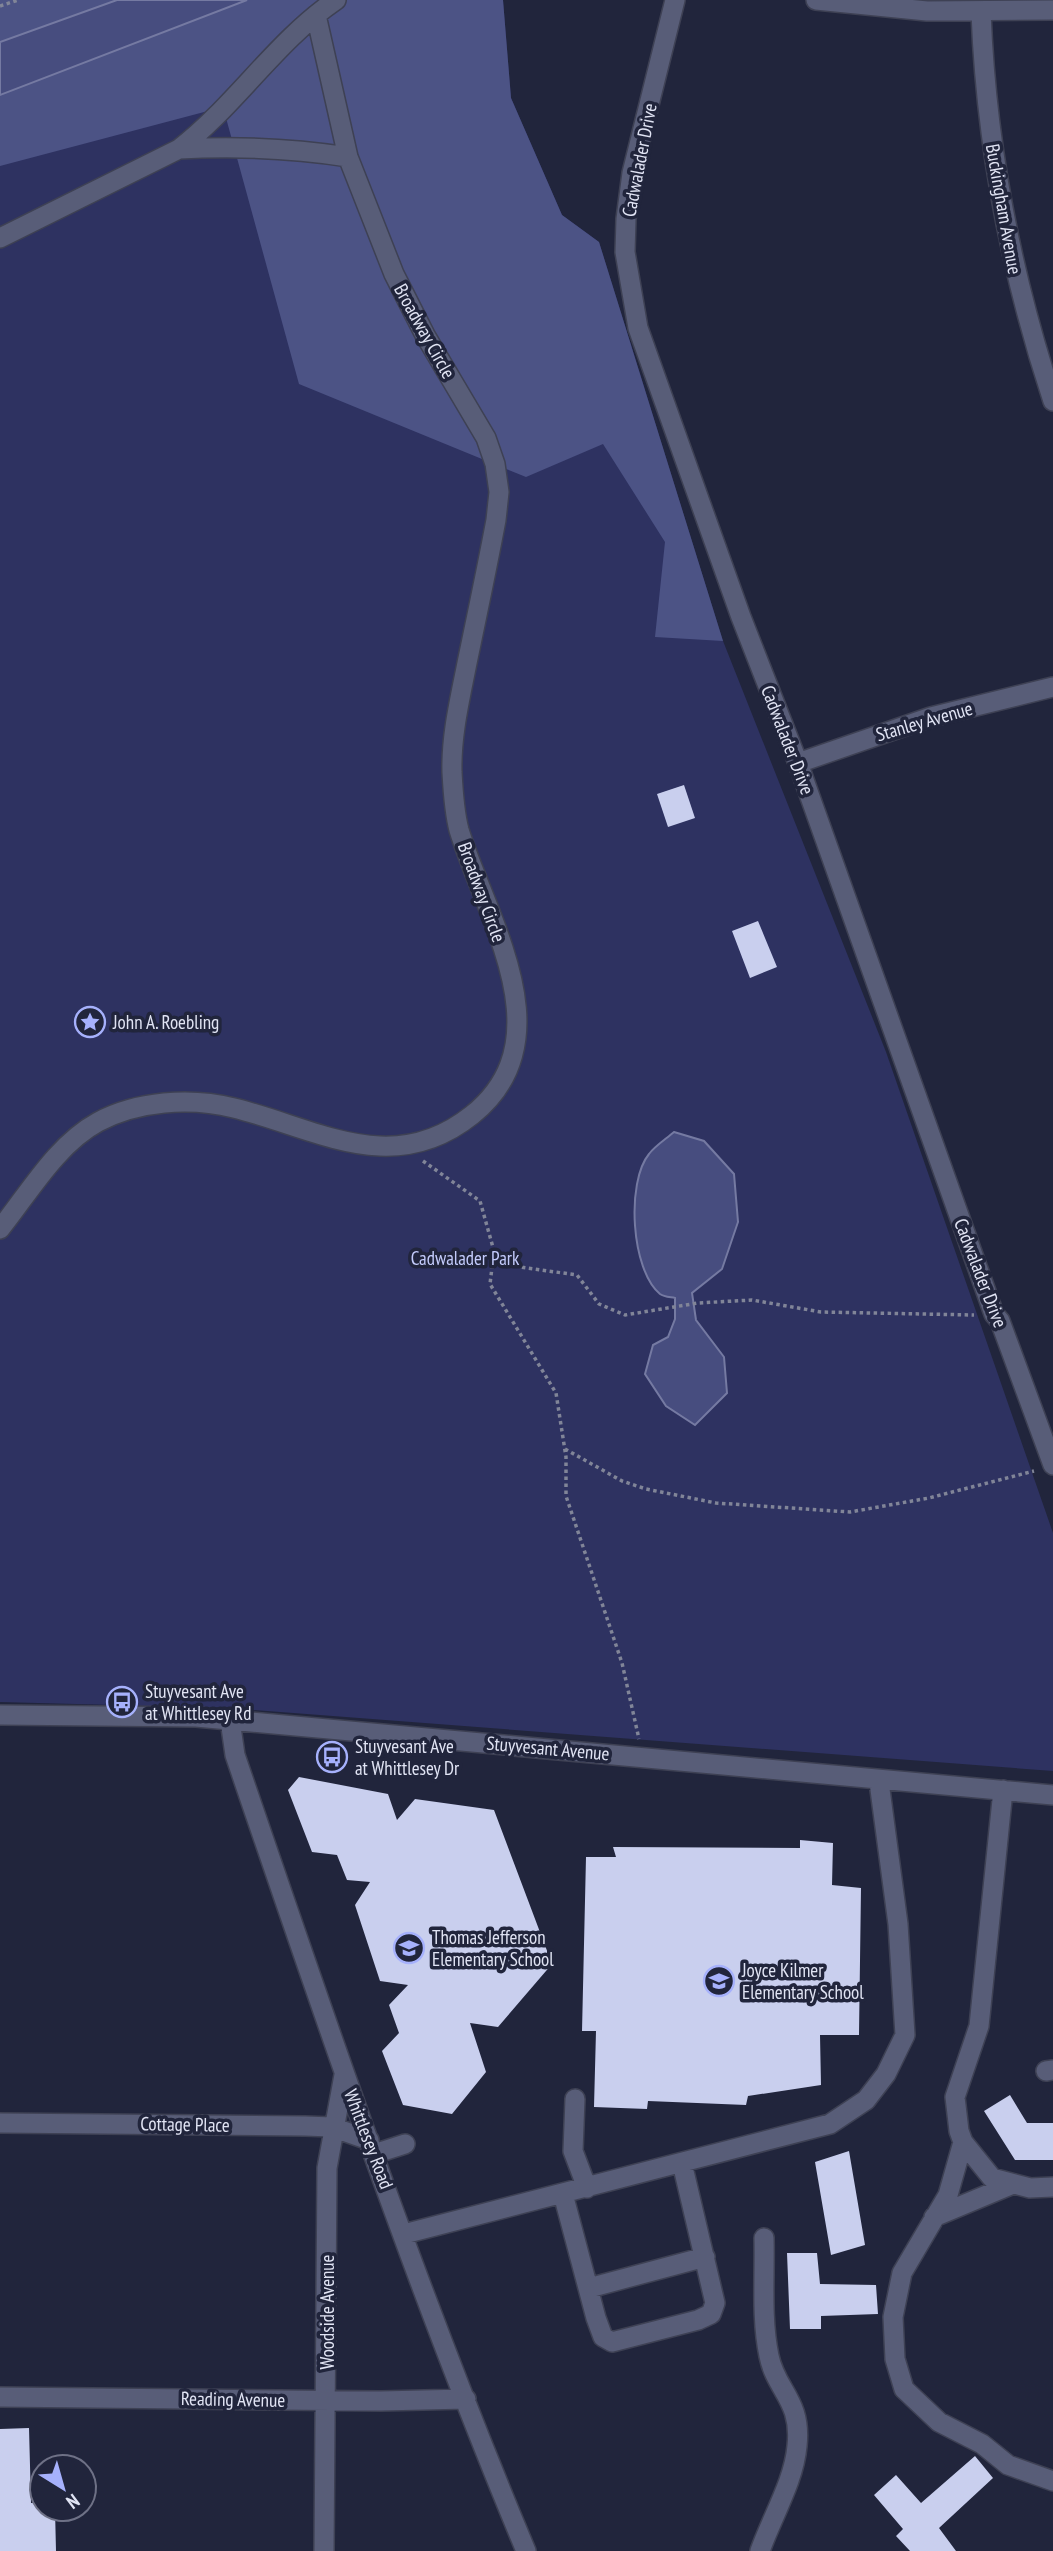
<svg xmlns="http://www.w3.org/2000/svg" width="1053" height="2551" viewBox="0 0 1053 2551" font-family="'PT Sans Narrow',sans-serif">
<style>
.green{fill:#2e3261}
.forest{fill:#4c5385}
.water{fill:#474d7f;stroke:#757aa2;stroke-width:2}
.building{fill:#c9cfee}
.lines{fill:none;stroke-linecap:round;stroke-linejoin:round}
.minor-casing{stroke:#3e4154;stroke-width:22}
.path{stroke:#818598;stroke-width:3.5;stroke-dasharray:3.5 3.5;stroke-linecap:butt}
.minor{stroke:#585d78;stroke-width:19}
.labels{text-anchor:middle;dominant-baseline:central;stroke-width:7;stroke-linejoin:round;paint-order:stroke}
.street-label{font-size:19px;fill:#e1e4f4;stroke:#21253c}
.poi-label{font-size:19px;fill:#e1e4f4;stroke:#21253c;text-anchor:start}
.park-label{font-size:19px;fill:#c3cbfb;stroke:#21253c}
</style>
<rect width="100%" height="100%" fill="#21253c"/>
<path class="green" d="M503,0l8,98 51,117 37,27 124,399 163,411 167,481v238l-825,-63 -228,-6v-1604z"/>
<path class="forest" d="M0,0h117l-117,42z
M247,0h256l8,98 51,117 37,27 124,399 -68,-4 10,-95 -62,-98 -77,33 -227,-93 -76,-277 -223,59v-71z"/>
<path class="water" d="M117,0h130l-247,95v-53z
M674,1132l30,9 30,33 4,48 -16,47 -30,24 4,27 28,37 3,36 -32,32 -29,-19 -21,-32 8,-29 15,-8 7,-18v-21c-5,-1 -11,-1 -15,-4 -29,-24 -34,-112 -11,-140 6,-8 17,-15 25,-22z"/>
<path class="building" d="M684,785l11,33 -27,9 -11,-33z
M758,921l19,46 -27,11 -18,-47z
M299,1777l89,17 9,26 18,-21 79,11 58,154 -54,63 -28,-4 16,49 -34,42 -49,-9 -21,-54 17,-18 -10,-28 19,-20 -28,-4 -25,-76 15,-23 -23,-2 -10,-25 -25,-3 -24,-62z
M800,1840l33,3 -1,42 29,3 -2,147h-39l1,50 -73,11 -2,9 -98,-4 -1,8 -53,-2 2,-76h-14l4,-174h30l-3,-10 187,1z
M1010,2095l17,28h26v37h-38l-31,-49z
M849,2151l16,94 -34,10 -16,-93z
M787,2253h30l3,31 56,1 2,29 -57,2v13h-31z
M29,2428l2,75h11v6h13l1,42h-56v-122z
M975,2456l18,22 -54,50 17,23h-46l-14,-15 7,-7 -29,-34 22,-20 25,28z"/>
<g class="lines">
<g class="minor-casing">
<path id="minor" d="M675,0l-43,173 -6,46 -1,33 13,76 103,289 57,146 196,551 6,7 53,144
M816,0l111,11 126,-1
M981,12c5,134 30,262 72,389
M179,149c58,-3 112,-1 169,8
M0,238l179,-89c57,-44 97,-108 157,-149
M798,763l133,-46 122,-30
M0,1229c29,-36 56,-84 98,-107 39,-21 92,-25 136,-14 82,20 158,71 238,7 95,-76 14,-197 -13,-285 -5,-19 -6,-39 -7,-58 -1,-37 8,-73 15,-109 10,-48 20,-95 29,-143l3,-28 -4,-28 -9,-26 -61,-103 -31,-61 -46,-117 -32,-142
M0,1715l196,2 857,78
M230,1720l5,35c91,267 182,536 291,796
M1003,1790l-24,236 -24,71 4,34 4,11 29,36 38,10 23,-1
M1046,2071l7,-1
M575,2099l-2,52 14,37
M0,2123l305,3 27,1 37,13
M963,2142l-15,53 -46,78 -9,44 2,42 9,30 35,33 43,22 26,21 45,16
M374,2154l31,-10
M563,2194l33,124 7,19 9,5 86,-22 13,-6 4,-11 -33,-140
M934,2217l79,-33
M404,2234l426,-110 36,-24 20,-26 19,-39 -7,-111 -19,-142
M589,2288l116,-31
M0,2397l381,4 85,-2
M324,2551l3,-383 17,-93
M760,2551c12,-34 34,-70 37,-105 5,-46 -21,-55 -28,-90 -8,-38 -4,-79 -5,-118"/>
</g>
<path class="path" d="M0,6l18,-6
M423,1161l57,40 14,50 26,16 57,8 22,29 26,11 73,-12 54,-3 69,12 153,3
M494,1251l-4,33 66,109 10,64v39l56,167 17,76
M565,1449l57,32 24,8 70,14 134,9 79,-14 105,-27"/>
<use href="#minor" class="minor"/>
</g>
<defs>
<g id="sight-ring" transform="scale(1.575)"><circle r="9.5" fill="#21253c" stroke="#a6b1fc" stroke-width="1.5"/><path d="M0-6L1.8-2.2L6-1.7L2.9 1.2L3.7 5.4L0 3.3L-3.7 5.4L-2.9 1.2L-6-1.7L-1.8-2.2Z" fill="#a6b1fc"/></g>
<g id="bus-ring" transform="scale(1.575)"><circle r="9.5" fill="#21253c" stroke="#a6b1fc" stroke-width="1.5"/><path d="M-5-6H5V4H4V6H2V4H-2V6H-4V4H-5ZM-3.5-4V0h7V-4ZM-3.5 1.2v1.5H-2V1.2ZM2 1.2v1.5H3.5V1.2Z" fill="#a6b1fc"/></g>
<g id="school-ring" transform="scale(1.575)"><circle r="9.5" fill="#21253c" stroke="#a6b1fc" stroke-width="1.5"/><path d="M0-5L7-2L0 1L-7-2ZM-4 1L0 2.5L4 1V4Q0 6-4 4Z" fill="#a6b1fc"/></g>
</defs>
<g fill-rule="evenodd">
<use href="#sight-ring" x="90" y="1022"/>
<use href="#bus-ring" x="122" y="1702"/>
<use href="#bus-ring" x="332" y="1757"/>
<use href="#school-ring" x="409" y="1948"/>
<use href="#school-ring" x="719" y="1981"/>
</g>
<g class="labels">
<g class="street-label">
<text transform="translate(639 160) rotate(-79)">Cadwalader Drive</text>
<text transform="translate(1004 209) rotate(80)">Buckingham Avenue</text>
<text transform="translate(425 331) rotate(61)">Broadway Circle</text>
<text transform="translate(924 721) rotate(-16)">Stanley Avenue</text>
<text transform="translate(788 740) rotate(69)">Cadwalader Drive</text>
<text transform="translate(482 892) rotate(70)">Broadway Circle</text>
<text transform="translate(981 1273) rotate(69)">Cadwalader Drive</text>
<text transform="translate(548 1748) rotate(5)">Stuyvesant Avenue</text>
<text transform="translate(185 2124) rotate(1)">Cottage Place</text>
<text transform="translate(369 2139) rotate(69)">Whittlesey Road</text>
<text transform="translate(327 2312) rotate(-90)">Woodside Avenue</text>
<text transform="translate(233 2399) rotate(1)">Reading Avenue</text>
</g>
<g class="poi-label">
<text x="113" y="1022">John A. Roebling</text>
<text x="145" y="1691">Stuyvesant Ave<tspan x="145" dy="22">at Whittlesey Rd</tspan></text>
<text x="355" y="1746">Stuyvesant Ave<tspan x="355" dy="22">at Whittlesey Dr</tspan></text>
<text x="432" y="1937">Thomas Jefferson<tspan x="432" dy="22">Elementary School</tspan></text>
<text x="742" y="1970">Joyce Kilmer<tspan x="742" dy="22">Elementary School</tspan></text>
</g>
<g class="park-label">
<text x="465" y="1258">Cadwalader Park</text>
</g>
</g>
<g transform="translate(63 2488) rotate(143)"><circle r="33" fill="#21253c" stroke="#6e7186" stroke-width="2"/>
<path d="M0-5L12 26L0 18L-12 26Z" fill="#a6b1fc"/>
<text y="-10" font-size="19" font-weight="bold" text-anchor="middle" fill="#e1e4f4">N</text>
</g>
</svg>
